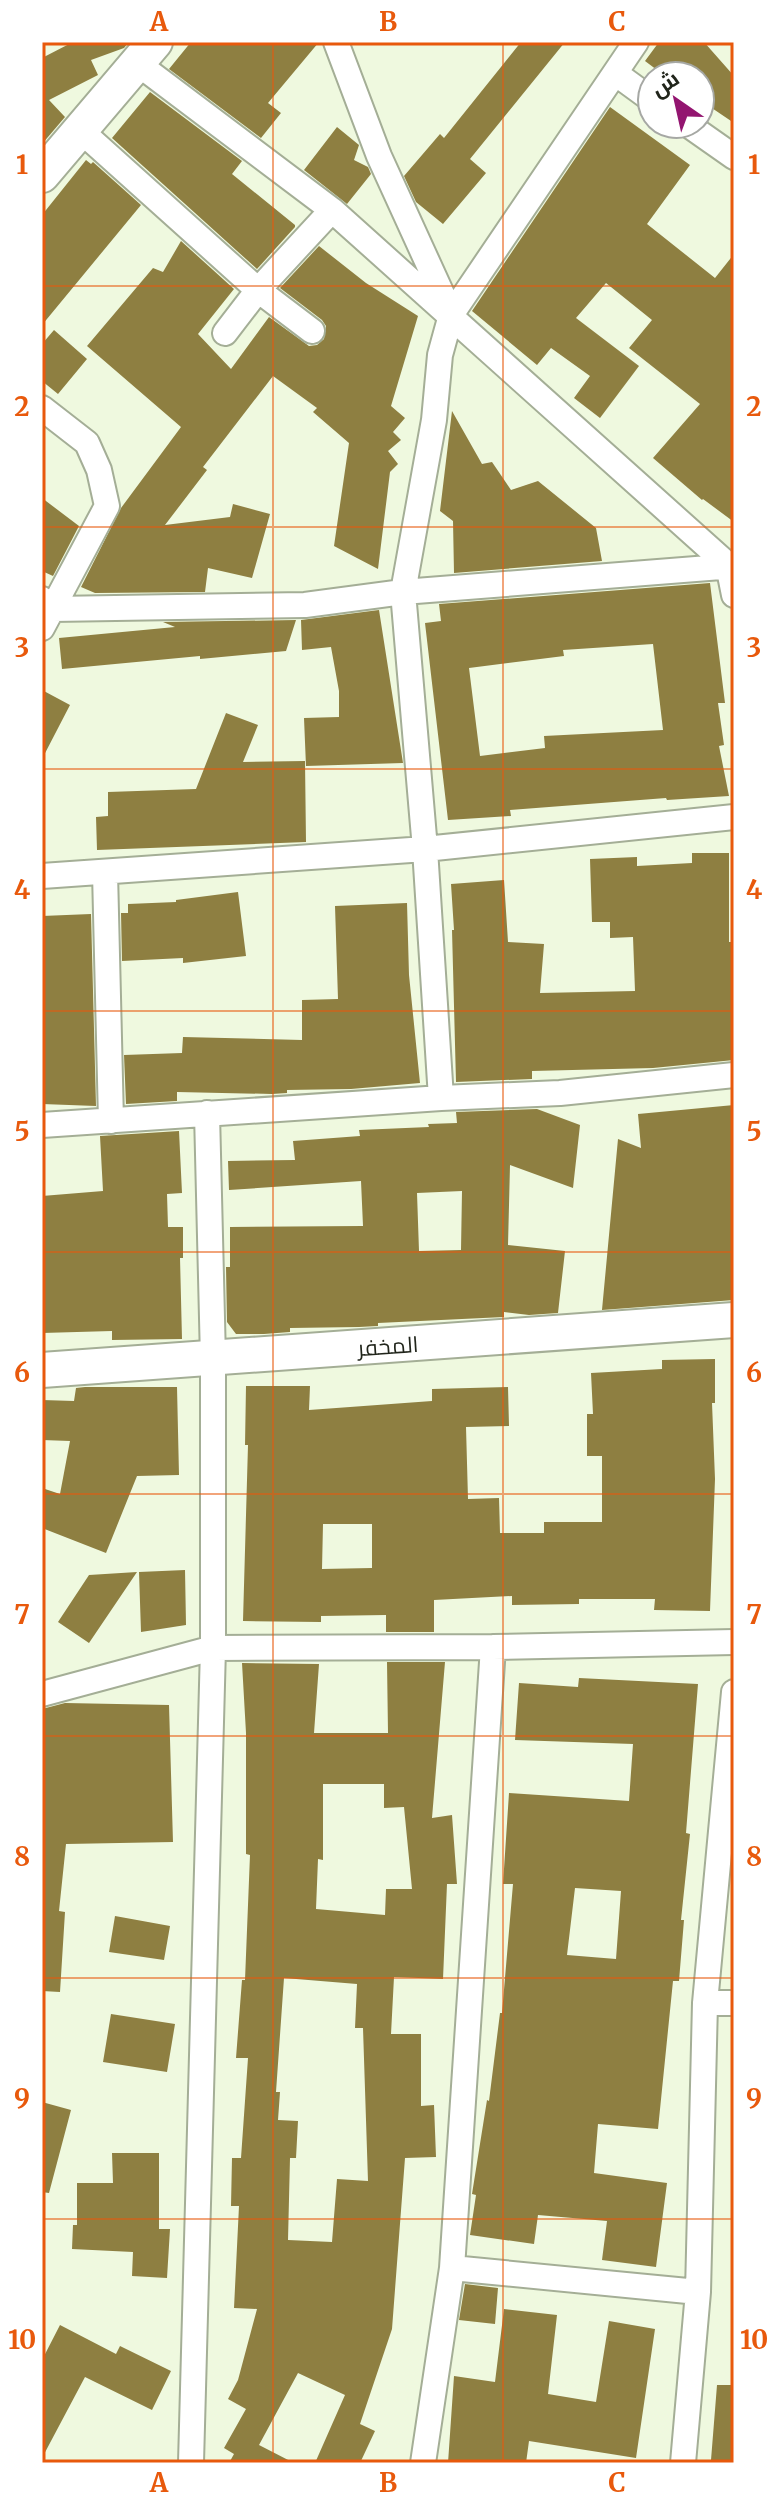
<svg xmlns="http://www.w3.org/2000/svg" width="776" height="2505" viewBox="0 0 776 2505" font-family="Merriweather,Cairo,serif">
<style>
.building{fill:#8e7f41;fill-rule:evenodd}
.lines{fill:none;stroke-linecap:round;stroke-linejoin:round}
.street-casing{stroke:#a4ae96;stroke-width:28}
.secondary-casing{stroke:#a4ae96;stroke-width:38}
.street{stroke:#fff;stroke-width:24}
.secondary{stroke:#fff;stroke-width:34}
.grid{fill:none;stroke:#e8590c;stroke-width:2;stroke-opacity:0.55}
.labels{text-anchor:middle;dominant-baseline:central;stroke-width:6;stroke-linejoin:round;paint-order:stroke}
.street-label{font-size:22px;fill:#21251b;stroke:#fff}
.neatline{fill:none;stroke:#e8590c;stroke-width:3}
.grid-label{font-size:26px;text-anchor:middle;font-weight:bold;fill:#e8590c}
</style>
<rect width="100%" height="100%" fill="#eff9df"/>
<path class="building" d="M73,42h56l-5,6 -33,12 7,15 -49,25 16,17 -23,27v-86z
M191,42h128l-51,61 13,10 -20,25 -92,-69z
M521,42h44l-95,117 16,14 -43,51 -27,-22 -12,-26 36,-42 4,4z
M659,42h45l30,34v47l-34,-23v-24h-35l-20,-15z
M150,92l92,69 -10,13 63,51v2l-38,42 -145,-131z
M610,107l80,58 -43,59 68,54 19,-24v268l-31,-23 -1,1 -49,-42 47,-54 -71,-56 23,-28 -46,-37 -30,35 63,48 -39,52 -26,-20 16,-22 -39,-28 -14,17 -65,-54z
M337,127l22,18 -5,15 14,7 3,7 -24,30 -43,-34z
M86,160l5,4 2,-2 48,43 -99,120v-110z
M181,241l53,48 -36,45 33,35 38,-52 40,29 8,-1 7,-6 2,-13 -4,-6 -42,-32 39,-42 47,37 52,33 -27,90 14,12 -12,14 8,8 -13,11 10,13 -8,8 -12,97 -44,-23 15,-103 -36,-31 4,-4 -44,-32 -70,91 4,3 -42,55 65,-8 3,-13 37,10 -18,64 -44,-10 -3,24 -110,1 -14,-6 40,-79 60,-81 -94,-81 66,-78 10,4z
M54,330l33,29 -29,35 -16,-13v-37z
M452,411l30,53 10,-2 19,28 27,-9 58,47 6,33 -148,12 -1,-52 -13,-10z
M42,498l37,28 -26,50 -11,-5z
M710,583l15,120h-7l6,42 -5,1 10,50 -62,4 -1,-2 -156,12 1,6 -63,4 -23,-197 16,-2 -2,-17zM653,644l10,86 -119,6 1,12 -65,8 -11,-88 95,-12 -1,-6z
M379,610l24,153 -97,3 -2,-48 35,-1v-26l-8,-44 -29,3 -1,-30z
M296,620l-10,31 -86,8v-3l-138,13 -3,-31 116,-11 -12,-5z
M42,690l28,15 -28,54z
M226,713l32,12 -15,37 62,-1 1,81 -209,8 -1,-33 12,-1v-24l88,-3z
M692,853h37v89h5v118l-81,8 -121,3v8l-76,3 -4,-152h2l-3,-46 53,-4 4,62 36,2 -4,49 95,-2 -2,-54 -23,1v-16h-18l-2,-63 47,-2v9l55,-3z
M238,892l8,64 -63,7v-5l-61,3 -1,-48h7v-9l48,-2v-2z
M407,903l2,72 11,108 -69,6 -64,1v3l-15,1 -95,-2v9l-51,3 -2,-49 58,-2 1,-16 119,3v-40l36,-1 -3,-93z
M91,914l5,192 -54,-2v-188z
M734,1105v195l-132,10 16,-171 23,9 -3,-34z
M537,1109l43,16 -7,63 -63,-23 -2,80 57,6 -7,62 -29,2 -25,-3v5l-126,6v3l-19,1 -69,1v4l-26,2h-28l-9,-12 -1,-55h4v-40l133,-1 -2,-45 -132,9 -1,-29 67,-1 -2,-19 67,-5 -1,-6 70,-3 -1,-3 29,-1 -1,-11zM462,1191l-1,59 -42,1 -2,-58z
M179,1131l3,62 -15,1 1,33h15v31h-3l2,81 -70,1v-9l-70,2v-137l61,-5 -3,-55z
M715,1359v44h-3l3,76 -5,132 -56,-1 1,-11h-76v5l-67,1v-9l-78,4v32h-48v-17l-65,1v6l-78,-1 5,-176h-3l1,-59h64l-1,24 123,-9v-12l76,-2 1,39 -43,1 2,72 31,-1 1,35h44v-11h58v-66h-15v-42h6l-2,-41 71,-4v-9zM323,1524h49v44l-50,1z
M85,1387h92l2,88 -42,1 -31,77 -64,-25v-40l18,6 10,-53 -28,-1v-40l32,1 2,-13z
M185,1570l1,55 -45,7 -2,-60z
M137,1572l-48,71 -31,-21 31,-47z
M387,1662h58l-13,156 20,-3 5,69h-10l-4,95 -49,-2 -3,57h30v72l13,-1 2,52 -31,1 -13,171 -32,95 15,7 -15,32h-45l30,-68 -47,-22 -39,72 35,18h-65l5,-9 -10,-6 22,-39 -18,-10 10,-19 19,-71 -23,-1 5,-102h-8l1,-48h9l7,-100h-12l6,-78h3l5,-125 -4,-1v-121l-4,-70 77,1 -5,69h74zM323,1784h61v24l20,-1 8,82h-26l-1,26 -69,-6 2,-50 5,1zM284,1978l73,6 -2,44h8l5,153 -31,-2 -5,63 -44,-2 2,-82h6l2,-37 -20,-1 2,-28h-4z
M579,1678l119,6 -12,149 4,1 -9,86h3l-5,61h-6l-15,148 -60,-5 -4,49 73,10 -11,84 -54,-7 5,-39 -69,-6 -4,29 -64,-9 6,-40 -4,-1 15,-94 2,1 11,-88h2l11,-129h-10l6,-91 120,8 4,-57 -118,-4 4,-57 59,4zM575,1888l46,3 -5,68 -49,-4z
M65,1703l104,2 4,137 -107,2 -7,67 6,1 -5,80 -18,-1v-282z
M115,1916l55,10 -6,34 -55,-8z
M111,2014l64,10 -8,48 -64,-10z
M42,2102l29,8 -22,83 -7,-1z
M112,2153h47v76h11l-3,49 -35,-2 1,-24 -61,-3 1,-24h4v-42h36z
M465,2284l33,4 -3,36 -36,-4z
M504,2309l53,6 -9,79 48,8 13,-81 46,8 -19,129 -107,-17 -3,22h-78l6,-87 41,6z
M60,2325l56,29 4,-8 51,25 -19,39 -67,-33 -43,81v-98z
M717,2385h17v76l-23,-1z"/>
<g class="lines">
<g class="street-casing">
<path id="street" d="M336,42l43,114 68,149
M137,63l195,147 396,355 6,30
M615,73l37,27
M687,124l47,33
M80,130l178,160 54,41
M225,333l33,-43 74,-80
M42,408l45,35 12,27 8,36 -65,122
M42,599l11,10 252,-4 98,-13 331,-26
M105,872l6,249
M42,876l383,-27 309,-32
M441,1098l-16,-249 -22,-257 31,-172 6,-65 11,-40 185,-273
M42,1125l399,-27 119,-5 174,-18
M42,1694l171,-46 280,-1 241,-5
M705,2003h29
M452,2268l246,24
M191,2463l22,-815v-289l-6,-246
M423,2463l29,-195 41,-621
M683,2463l15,-171 7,-289 29,-311"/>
</g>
<g class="secondary-casing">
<path id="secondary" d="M42,175l113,-133
M42,1370l692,-50"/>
</g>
<use href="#street" class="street"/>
<use href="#secondary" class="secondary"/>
</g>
<path class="grid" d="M273,42v2421M503,42v2421M42,286h692M42,527h692M42,769h692M42,1011h692M42,1252h692M42,1494h692M42,1736h692M42,1978h692M42,2219h692"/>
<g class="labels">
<g class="street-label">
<text transform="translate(388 1346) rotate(-4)">المخفر</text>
</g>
</g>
<rect width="776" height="2505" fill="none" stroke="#ffffff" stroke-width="88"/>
<g transform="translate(676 100) rotate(326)"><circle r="38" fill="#ffffff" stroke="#a6a8a4" stroke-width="2"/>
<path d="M0-6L14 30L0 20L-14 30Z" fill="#931570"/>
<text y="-12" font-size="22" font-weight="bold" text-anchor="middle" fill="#21251b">ش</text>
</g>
<rect x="44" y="44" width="688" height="2417" class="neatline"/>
<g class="grid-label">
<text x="159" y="31">A</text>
<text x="388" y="31">B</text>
<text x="617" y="31">C</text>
<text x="22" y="174">1</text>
<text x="754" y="174">1</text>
<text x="22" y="416">2</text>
<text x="754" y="416">2</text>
<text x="22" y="657">3</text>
<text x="754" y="657">3</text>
<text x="22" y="899">4</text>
<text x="754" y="899">4</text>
<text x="22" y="1141">5</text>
<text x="754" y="1141">5</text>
<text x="22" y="1382">6</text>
<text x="754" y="1382">6</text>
<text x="22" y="1624">7</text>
<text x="754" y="1624">7</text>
<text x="22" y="1866">8</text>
<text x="754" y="1866">8</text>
<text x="22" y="2108">9</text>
<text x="754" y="2108">9</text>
<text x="22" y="2349">10</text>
<text x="754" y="2349">10</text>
<text x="159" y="2492">A</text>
<text x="388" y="2492">B</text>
<text x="617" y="2492">C</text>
</g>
</svg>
